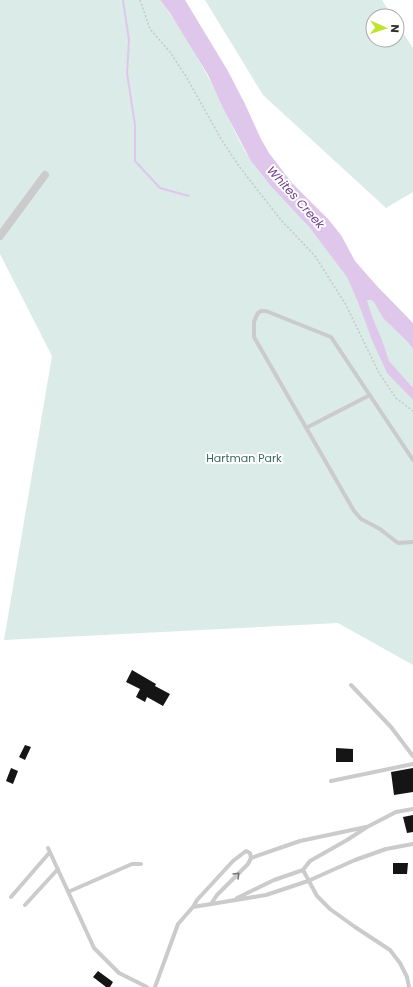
<svg xmlns="http://www.w3.org/2000/svg" width="413" height="987" viewBox="0 0 413 987" font-family="Poppins,sans-serif">
<style>
.green{fill:#dbebe7}
.water{fill:#dfc7eb}
.lines{fill:none;stroke-linecap:round;stroke-linejoin:round}
.stream{stroke:#dfc7eb;stroke-width:2}
.building{fill:#151515}
.path{stroke:#c8c8c8;stroke-width:1.5;stroke-dasharray:2 2;stroke-linecap:butt}
.lane{stroke:#cbcbcb;stroke-width:4}
.street{stroke:#cbcbcb;stroke-width:8}
.oneway{stroke:#757575}
.labels{text-anchor:middle;dominant-baseline:central;stroke-width:4;stroke-linejoin:round;paint-order:stroke}
.park-label{font-size:11px;fill:#3b6960;stroke:#fff}
.water-label{font-size:12px;font-style:italic;fill:#743c8f;stroke:#fff}
</style>
<rect width="100%" height="100%" fill="#fff"/>
<path class="green" d="M0,0h160c18,24 33,49 47,75 16,28 27,60 45,87 10,14 21,26 34,39l127,143v321l-75,-42 -334,17 48,-284 -52,-102z
M205,0h177l10,16h-19v24h24v-16l16,24v144l-27,16 -123,-113z"/>
<path class="water" d="M160,0h25l43,71 17,33 16,35 8,14 23,30 36,36 13,16 14,26 22,25 36,37v26l-5,-7 -25,-24 -9,-16 -3,-2h-4l1,4 5,15 9,21 7,21 24,27v12l-26,-27 -15,-33 -14,-38 -11,-25 -37,-49 -40,-43 -19,-24 -28,-53 -15,-33 -38,-62z"/>
<g class="lines">
<path class="stream" d="M123,0l6,40 -2,33 8,52v36l25,27 29,8"/>
</g>
<path class="building" d="M132,670l24,14 -1,2 15,8 -7,12 -16,-9 -2,5 -9,-5 4,-8 -14,-7z
M25,745l6,2 -6,13 -6,-3z
M336,748l17,1v13h-17z
M11,768l7,3 -5,13 -7,-3z
M413,768v24l-19,3 -3,-23z
M413,815v17l-6,1 -4,-16z
M393,863h15l-1,11h-14z
M98,971l15,11 -3,5h-4l-13,-10z"/>
<g class="lines">
<path class="path" d="M140,0l10,29 20,23 17,26 34,61 20,30 40,51 34,36 31,49 33,68 17,25 17,13"/>
<path class="lane" d="M306,428l64,-33
M413,460l-82,-123 -65,-26h-5l-3,2 -2,4 -2,5v15l100,174 7,8 19,10 18,14 15,-1
M351,685l40,42 22,29
M331,781l82,-17
M48,848l46,100 25,25 28,14
M251,858l49,-17 66,-14
M68,892l64,-28h9
M11,897l39,-45
M237,898l37,-18 29,-10
M25,905l33,-36
M193,907l4,-7 36,-39 13,-10 4,2 1,5 -3,6 -31,31 -6,9
M155,987l23,-63 15,-17 73,-12 42,-14 47,-21 31,-11 27,-5
M409,987l-2,-10 -7,-14 -10,-13 -35,-23 -25,-18 -13,-13 -14,-26 7,-9 37,-21 20,-13 29,-15 17,-3"/>
<path class="street" d="M0,236l45,-61"/>
</g>
<defs><path id="oneway-chevron" d="M-2-3.5L2.5 0L-2 3.5" fill="none" stroke-width="1.6" stroke-linecap="round" stroke-linejoin="round"/></defs>
<use class="oneway" href="#oneway-chevron" transform="translate(237 875) rotate(-45)"/>
<g class="labels">
<g class="park-label">
<text x="244" y="458">Hartman Park</text>
</g>
<g class="water-label">
<text transform="translate(296 197) rotate(48)">Whites Creek</text>
</g>
</g>
<g transform="translate(385 28) rotate(93)"><circle r="19" fill="#ffffff" stroke="#ababab"/>
<path d="M0-3L7 15L0 10L-7 15Z" fill="#bfe430"/>
<text y="-6" font-size="11" font-weight="bold" text-anchor="middle" fill="#2e2e2e">N</text>
</g>
</svg>
